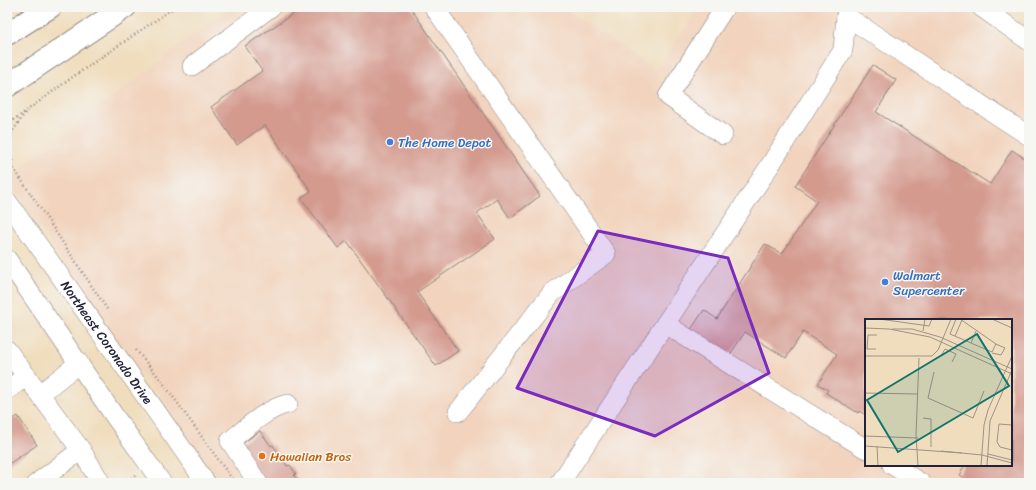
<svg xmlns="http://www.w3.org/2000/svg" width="1036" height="490" viewBox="0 0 1036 490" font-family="Sriracha,sans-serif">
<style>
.built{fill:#f2d4be;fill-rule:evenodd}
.building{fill:#d49a8e}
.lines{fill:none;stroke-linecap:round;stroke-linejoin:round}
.minor-casing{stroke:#89807c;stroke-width:20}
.major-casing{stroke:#89807c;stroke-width:24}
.path{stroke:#89807c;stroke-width:2.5;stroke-dasharray:1 3;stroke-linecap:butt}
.minor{stroke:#fff;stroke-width:19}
.major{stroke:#fff;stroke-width:22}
.marked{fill:#7b2cbf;fill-opacity:0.2;stroke:#7b2cbf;stroke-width:3;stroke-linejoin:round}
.shop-dot{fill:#3f7fe0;stroke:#f6f6f2;stroke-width:1.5}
.food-dot{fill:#e8710a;stroke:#f6f6f2;stroke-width:1.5}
.labels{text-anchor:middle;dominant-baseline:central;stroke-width:3;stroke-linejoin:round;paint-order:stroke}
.shop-label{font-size:13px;fill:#366cbe;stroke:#f6f6f2;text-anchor:start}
.street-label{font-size:13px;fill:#22223b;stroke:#f6f6f2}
.food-label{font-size:13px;fill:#c56008;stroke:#f6f6f2;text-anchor:start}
.inset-road{fill:none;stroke:#9e9289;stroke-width:1}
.view{fill:#0f766e;fill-opacity:0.15;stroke:#0f766e;stroke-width:2}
.inset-edge{fill:none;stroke:#22223b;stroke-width:2}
</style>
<rect width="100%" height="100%" fill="#f6f6f2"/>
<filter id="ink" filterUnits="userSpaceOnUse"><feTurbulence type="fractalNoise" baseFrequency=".025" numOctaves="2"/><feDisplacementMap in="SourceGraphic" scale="8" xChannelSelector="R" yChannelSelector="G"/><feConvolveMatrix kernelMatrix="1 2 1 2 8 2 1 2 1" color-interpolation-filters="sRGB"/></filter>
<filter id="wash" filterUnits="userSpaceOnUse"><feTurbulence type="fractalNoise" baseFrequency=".012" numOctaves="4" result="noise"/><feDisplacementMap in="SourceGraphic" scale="16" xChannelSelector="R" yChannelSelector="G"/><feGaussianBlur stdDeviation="0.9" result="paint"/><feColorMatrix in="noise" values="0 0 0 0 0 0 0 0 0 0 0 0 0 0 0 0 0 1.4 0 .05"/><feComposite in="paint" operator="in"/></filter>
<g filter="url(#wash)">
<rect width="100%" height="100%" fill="#f0ddbd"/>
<path class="built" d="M231,7h332l93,64 44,-64h259l70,50v426h-809l-50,-74 -44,-55 -119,-176zM866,320h145v145h-145z"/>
<g id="blocks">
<path class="building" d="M303,7h35l3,3 4,-3h65l130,189 -30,22 -13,-19 -20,14 18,26 -78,53 41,59 -22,15 -89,-125 -9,7 -37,-50 10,-7 -46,-66 -28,20 -26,-38 51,-36 -17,-25z
M873,65l23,15 -20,32 114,72 22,-34 17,11v322h-58l-12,-8 6,-10h46v-145h-145v95l-7,-4 -1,2 -32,-20 2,-3 -10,-6 19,-30 -34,-22 -17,26 -41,-26 -16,24 -39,-25 14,-21 13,9 48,-75 17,10 35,-53 -22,-15z
M18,416l19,29 -30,20v-42z
M260,431l11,15 2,-1 14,21 3,-1 6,9 -2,1 6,8h-38l-25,-36z"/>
</g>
</g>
<g filter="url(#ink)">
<use href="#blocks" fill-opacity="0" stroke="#89807c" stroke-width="1"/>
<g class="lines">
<g class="minor-casing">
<g id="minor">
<path d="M434,7l172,247 -54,39 -94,119"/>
<path d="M981,7l48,34"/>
<path d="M846,16l183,120"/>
<path d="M192,66l79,-59"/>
<path d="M723,135l-55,-39 57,-89"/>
<path id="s1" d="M7,201c66,94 134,187 199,282"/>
<path d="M7,259l106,155 49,69"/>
<path d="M665,324l201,125"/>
<path d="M7,350l74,100 20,33"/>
<path d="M7,390l20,-14"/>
<path d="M40,394l39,-31"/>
<path d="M892,465l29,18"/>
<path d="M37,483l44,-33"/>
<path d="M258,483l-28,-42c16,-13 37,-33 58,-37"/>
<path d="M560,483l209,-316 74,-117 3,-34 2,-9"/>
</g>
</g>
<g class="major-casing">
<path id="major" d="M7,34l43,-27
M7,86l118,-79"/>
</g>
<path class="path" d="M25,113l-13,19 -3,14 5,23 93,140
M7,125l67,-49 101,-69
M136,350l25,30 74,103
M125,483l11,-8"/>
<use href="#minor" class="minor"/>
<use href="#major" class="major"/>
</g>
</g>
<path class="marked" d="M598,231l130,27 41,115 -114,63 -138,-48z"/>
<g class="shop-dot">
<circle cx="390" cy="142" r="4"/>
<circle cx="885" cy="282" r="4"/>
</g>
<circle class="food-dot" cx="262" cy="456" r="4"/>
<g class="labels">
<g class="shop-label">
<text x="398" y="142">The Home Depot</text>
<text x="893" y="275">Walmart<tspan x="893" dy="15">Supercenter</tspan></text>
</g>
<g class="street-label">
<text stroke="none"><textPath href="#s1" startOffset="173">Northeast Coronado Drive</textPath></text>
</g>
<g class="food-label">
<text x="270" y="456">Hawaiian Bros</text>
</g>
</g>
<g transform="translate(865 319)">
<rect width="147" height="147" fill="#f0ddbd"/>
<path class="inset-road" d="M14,0l50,7 3,-7M91,0l-6,15 42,18 4,-8 -36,-25M127,0l20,9M0,9l24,1 41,8 82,37M27,10h20l28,8 72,32M58,12l2,-12M90,17l7,-16M106,24l5,-12M11,30h-9l1,-14h9M127,34l9,2 4,-7 -9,-4M0,37h67l6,-6 13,-31M76,37l4,-7 11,5 -4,8M69,53l-6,26 45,20 11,-27M0,74l52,1M58,99l8,1v28M147,106l-13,-1 -2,18 3,5 12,3M0,117l53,2M0,127l97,7M12,127l1,20M76,132l41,4 30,8M123,135l24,6M53,147l-2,-31 3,-77M116,147l3,-41 4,-15 24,-54M122,147l3,-45 22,-51"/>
<path class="view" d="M112,15l32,52 -111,66 -31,-52z"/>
<rect width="147" height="147" class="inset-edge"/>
</g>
<rect width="1036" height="490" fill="none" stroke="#f6f6f2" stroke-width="24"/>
</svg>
